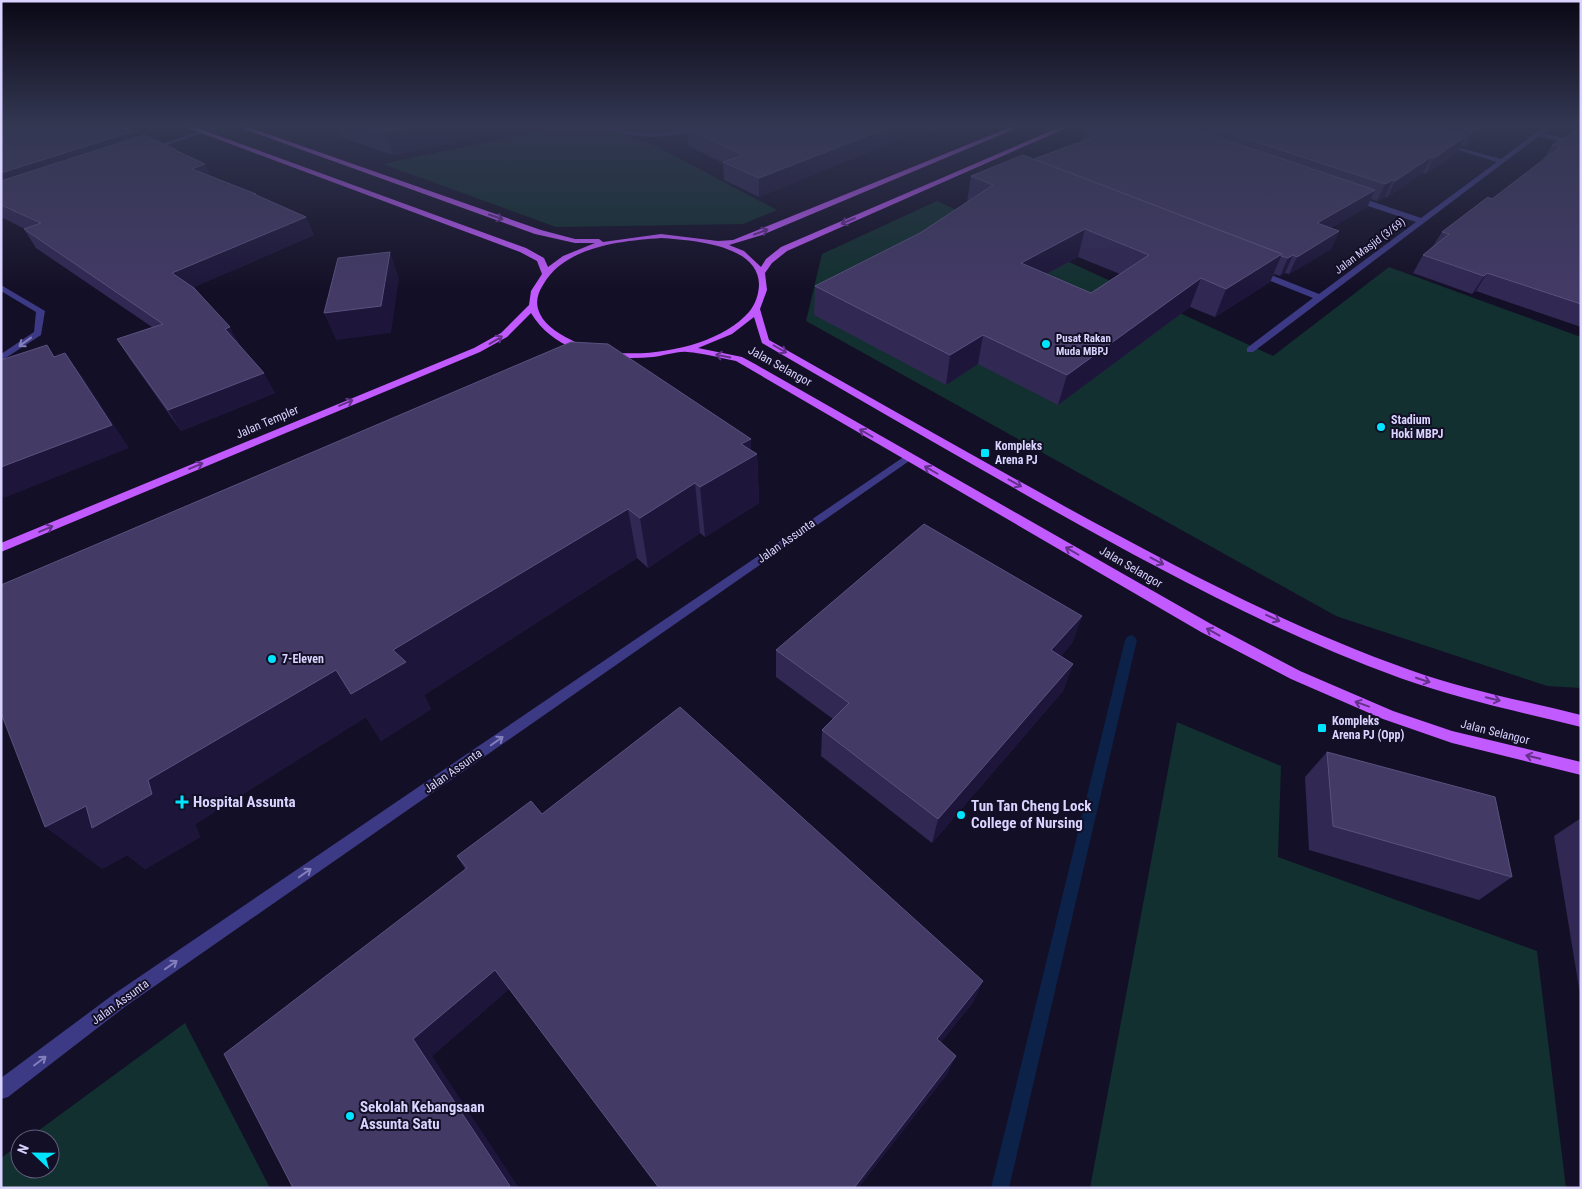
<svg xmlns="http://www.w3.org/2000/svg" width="1582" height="1189" viewBox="0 0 1582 1189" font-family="'Roboto Condensed',sans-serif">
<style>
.green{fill:#12302f}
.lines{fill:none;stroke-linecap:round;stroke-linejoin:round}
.stream{fill:#0c2248;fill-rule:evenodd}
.minor{fill:#3d3a85;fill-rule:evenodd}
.major{fill:#c25bff;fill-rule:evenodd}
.wall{fill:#312854;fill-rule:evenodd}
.shaded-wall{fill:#1d163a}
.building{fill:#433a66;stroke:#5a527e;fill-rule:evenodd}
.oneway{stroke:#623188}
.oneway2{stroke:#837fbc}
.poi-dot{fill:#00e5ff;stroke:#130f26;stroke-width:2}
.labels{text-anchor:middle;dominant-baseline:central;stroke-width:4;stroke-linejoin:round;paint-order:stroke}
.far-street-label{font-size:11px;fill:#d9d4ff;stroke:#130f26}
.far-poi-label{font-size:11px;font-weight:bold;fill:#d9d4ff;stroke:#130f26;text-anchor:start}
.street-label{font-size:12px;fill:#d9d4ff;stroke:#130f26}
.poi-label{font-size:12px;font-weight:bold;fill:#d9d4ff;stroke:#130f26;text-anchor:start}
.near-poi-label{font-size:15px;font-weight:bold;fill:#d9d4ff;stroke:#130f26;text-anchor:start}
</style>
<rect width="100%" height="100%" fill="#130f26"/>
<path class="green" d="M566,125h24l62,19 125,66 -34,14 -187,3 -173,-63z
M937,201l336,155 116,-89 192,70v351l-34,-2 -211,-70 -530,-295 16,-67z
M1177,722l104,44 -3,91 259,94 29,237h-476z
M185,1023l85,165h-269v-30l19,-14v25h30v-30h-23z"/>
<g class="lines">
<path class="stream" d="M1131,635l4,2 2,3 -128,548h-18l134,-548 2,-3z"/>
<path class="minor" d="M217,125h9l-76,26 -5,-1z
M601,125c17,0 33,8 51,8 18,0 34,-9 51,-8 -22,15 -81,16 -102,0z
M1546,125h7l-10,8 38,10v4l-42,-11 -286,216h-6v-4l66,-50 -60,-24v-4h6l60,24 97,-72 -66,-22v-4h6l65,22 76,-56 -55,-17v-2l59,16z
M1,285l44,26 -4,24 -40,26v-7l33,-22 2,-20 -35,-21z
M908,454l5,3 -1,2 -786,547 -118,91 -7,2v-21l113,-84z"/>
<path class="major" d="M180,125h9l337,123 18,10 4,9 15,-11 32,-13h-20l-40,-9 -302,-109h9l299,105 34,9h24l4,3 58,-8 57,7 15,-1 283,-115h8l-262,110 -33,10 15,6 17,16 5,-8 15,-12 284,-122h8l-286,126 -15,12 -7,10 2,17 -7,19 9,31c98,56 196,111 295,166 112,61 226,122 346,164 56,20 114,31 171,45v12c-61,-15 -122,-28 -181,-49 -122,-44 -236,-106 -349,-169 -97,-55 -193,-110 -289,-166l-8,-26 -22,17 -34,14 44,9 13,7 456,260 89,47 93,40 59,20 129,31v13l-129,-32 -69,-24 -92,-40 -90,-47 -465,-271c-16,-3 -33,-8 -49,-9 -10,-1 -23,4 -34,5 -43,4 -97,-2 -122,-44l-24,24 -27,15 -479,200v-9l473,-195 27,-15 28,-28 2,-14 11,-17 -5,-13 -17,-9zM661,238c29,2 97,6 98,46 0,10 -4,21 -10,28 -35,40 -128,53 -174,30 -12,-6 -29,-15 -35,-28 -5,-10 -3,-20 3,-29 22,-39 78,-44 118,-47z"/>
</g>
<path class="wall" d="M1,125l133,6 4,6 37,12 1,1 29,14 5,12 46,18v1l58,40 -120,52 47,60 34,46 -94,38 -51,-72 -13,-20 35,-12 -116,-79 -12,-19h1l-24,-12z
M335,125h182v4l-124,26 -53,-18z
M668,125h289l-20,9 -12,-5 -166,68 -35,-17 -1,-17 -34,-17 -3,-21 -12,3z
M1100,125h397l-32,22 -4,-2 -3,7 -32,22 -3,-1 -36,24h-2l-8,4 -6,-2 -4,8 -37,21 9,3 -8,18 -42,25 -4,-1 -5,3 -6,-2 -4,8 -55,35 -25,-10 -132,98 -80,-41 -32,21 -132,-70 1,-29 105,-53 47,-31 4,-26 63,-17 48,-18 2,-10zM1078,257l42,17 -29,19 -44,-19z
M1581,130v197l-105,-36 -4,3 -59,-21 10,-18 10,-9 9,-14 50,-33 51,-39 9,-15z
M751,450l6,4 2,49 -54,34 -5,-4 -52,35 -11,-10 -213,137 7,14 -50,32 -15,-24 -171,107 5,13 -55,32 -18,-14 -25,14 -101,-156z
M1082,616l-10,27 -11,13 12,8 -10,27 -131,152 -111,-87 1,-26 11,-11 -57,-42v-27z
M1327,752l185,125 -33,23 -170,-50 -4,-73z
M542,814l432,187 -33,41 7,31 -90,115h-199l-150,-199 -77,67 -139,132 172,-319 -8,-13z
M1581,818v182l-27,-164z"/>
<path class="shaded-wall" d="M423,125h94v4l-124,26 -7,-23z
M674,125h12l-12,3z
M895,125h30v4l-166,68v-19z
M938,125h19l-20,9z
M1483,125h14l-32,22 9,-16z
M134,131l9,16 -142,47v-21z
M1466,136l-8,16 -32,22 8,-16z
M1431,157l-8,16 -36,24 8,-16z
M205,164l8,18 -21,-13z
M1393,180l-8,17 -8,4 8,-17z
M1375,190l-8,17 -58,34 8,-18z
M306,217l8,18 -131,57 -11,-19z
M1085,229l-7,28 -63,34 6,-28z
M1339,231l-8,18 -42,25 8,-17z
M390,252l9,26 -8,55 -55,7 -12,-27z
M1282,254l-12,28 -55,35 11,-28z
M1293,255l-8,18 -5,3 8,-18z
M1487,273l-11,18 -4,3 12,-18z
M1201,278l-11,29 -132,98 9,-30z
M230,327l11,20 -16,-18z
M983,335l-5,29 -32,21 4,-30z
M65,353l17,23 47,72 -125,50 -3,-4v-27z
M264,373l11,20 -94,38 -13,-21z
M751,439v18l6,-3 2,49 -54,34 -5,-50 41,-43z
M695,483l5,50 -52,35 -8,-50z
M628,509l9,49 -213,137 7,14 -50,32 -15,-24 -171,107 5,13 -55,32 -18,-14 -25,14 -57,-42 41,-21 62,-26 188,-110 57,-20z
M1082,616l-10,27 -30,35 9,-28z
M1073,664l-10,27 -131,152 6,-24z
M495,970l14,19 -77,67 87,132h-11l-95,-149z
M983,981l-9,20 -44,55 7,-17z
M956,1056l-8,17 -90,115h-4z"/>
<path class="building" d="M1,125h118l15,6 -133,42z
M363,125h60l-37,7z
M700,125h195l-136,53 -36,-16 20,-7 -55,-26z
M1100,125h82l193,65 -58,33 22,8 -42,26 -4,-2 -5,3 -7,-2 1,-2 -248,-95 62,-23 -12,-5z
M1204,125h224l38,11 -32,22 -3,-1 -36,24 -2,-1 -8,4z
M1452,125h31l-9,6z
M1577,130h4v174l-94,-31 -3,3 -61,-21 26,-21 -7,-2 46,-35 4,2 68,-52 -8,-2z
M144,135l31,14h-2l32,15 -13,5 64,25h-2l52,23 -134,56 22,15 36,39 -5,2 39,44 -96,37 -51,-71 46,-15 -139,-95 17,-6 -40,-18v-24z
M1023,155l259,99 -56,35 -25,-11 -134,97 -84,-40 -33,20 -135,-69 105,-53 73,-48 -22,-9zM1085,229l64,26 -58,38 -70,-30z
M390,252l-9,54 -57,7 14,-55z
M571,342l37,2 143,95 -10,5 16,10 -57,33 -5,-4 -55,35 -12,-9 -235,141 13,12 -55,32 -15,-24 -188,110 4,14 -60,34 -6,-22 -41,21 -44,-114v-128z
M47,345l7,12 11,-4 47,72 -111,42v-107z
M924,524l158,92 -31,34 22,14 -135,155 -116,-89 27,-27 -73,-53z
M680,707l303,274 -46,58 19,17 -102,132h-195l-164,-218 -82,69 97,147 -2,2h-215l-69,-134 243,-186 -10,-12 74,-55 11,13z
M1327,752l168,45 17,80 -179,-51z"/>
<defs><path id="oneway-shaft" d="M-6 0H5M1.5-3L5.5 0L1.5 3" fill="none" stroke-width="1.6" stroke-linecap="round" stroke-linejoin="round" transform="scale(1.25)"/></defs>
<g class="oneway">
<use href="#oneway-shaft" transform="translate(496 217) rotate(19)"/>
<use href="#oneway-shaft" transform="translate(848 221) rotate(157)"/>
<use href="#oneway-shaft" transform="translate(761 232) rotate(-21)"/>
<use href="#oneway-shaft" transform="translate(496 340) rotate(-31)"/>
<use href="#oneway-shaft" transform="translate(780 349) rotate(30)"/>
<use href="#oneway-shaft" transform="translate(723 356) rotate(-169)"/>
<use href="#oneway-shaft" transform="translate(346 403) rotate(-23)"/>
<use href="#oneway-shaft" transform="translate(866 433) rotate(-150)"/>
<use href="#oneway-shaft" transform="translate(196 466) rotate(-23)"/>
<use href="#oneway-shaft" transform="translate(931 470) rotate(-150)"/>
<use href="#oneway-shaft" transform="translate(1015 483) rotate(29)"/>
<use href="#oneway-shaft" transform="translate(46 529) rotate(-23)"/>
<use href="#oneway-shaft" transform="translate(1072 551) rotate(-150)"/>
<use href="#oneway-shaft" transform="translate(1157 561) rotate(28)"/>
<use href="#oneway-shaft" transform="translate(1273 618) rotate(25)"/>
<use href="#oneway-shaft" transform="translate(1213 632) rotate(-151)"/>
<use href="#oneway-shaft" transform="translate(1423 680) rotate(18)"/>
<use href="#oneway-shaft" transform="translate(1493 699) rotate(14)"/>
<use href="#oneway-shaft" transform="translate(1362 704) rotate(-160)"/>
<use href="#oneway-shaft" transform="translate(1533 757) rotate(-166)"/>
</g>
<g class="oneway2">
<use href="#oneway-shaft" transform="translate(25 342) rotate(144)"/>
<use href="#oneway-shaft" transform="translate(497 741) rotate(-35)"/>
<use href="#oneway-shaft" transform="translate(305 873) rotate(-35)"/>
<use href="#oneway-shaft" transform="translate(171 965) rotate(-35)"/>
<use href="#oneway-shaft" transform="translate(40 1061) rotate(-37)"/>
</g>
<linearGradient id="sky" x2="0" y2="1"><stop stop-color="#0a0815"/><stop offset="0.43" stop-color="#333752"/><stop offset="1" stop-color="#333752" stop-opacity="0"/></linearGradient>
<rect width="1582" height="291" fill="url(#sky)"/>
<g class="poi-dot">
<circle cx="1046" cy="344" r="5"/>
<circle cx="1381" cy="427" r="5"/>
<rect x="980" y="448" width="10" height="10" rx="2.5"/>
<circle cx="272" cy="659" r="5"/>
<rect x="1317" y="723" width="10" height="10" rx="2.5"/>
<path d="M179.5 794.5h5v5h5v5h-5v5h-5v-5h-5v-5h5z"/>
<circle cx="961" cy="815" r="5"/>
<circle cx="350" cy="1116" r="5"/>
</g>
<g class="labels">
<g class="far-street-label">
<text transform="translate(1370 246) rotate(-37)">Jalan Masjid (3/69)</text>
</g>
<g class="far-poi-label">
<text x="1056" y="338">Pusat Rakan<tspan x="1056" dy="13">Muda MBPJ</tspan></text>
</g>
<g class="street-label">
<text transform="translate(780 366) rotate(29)">Jalan Selangor</text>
<text transform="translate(267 422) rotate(-23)">Jalan Templer</text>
<text transform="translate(786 541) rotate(-35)">Jalan Assunta</text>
<text transform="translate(1131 567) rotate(30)">Jalan Selangor</text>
<text transform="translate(1495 732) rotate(14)">Jalan Selangor</text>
<text transform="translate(453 771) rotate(-35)">Jalan Assunta</text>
<text transform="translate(120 1002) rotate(-36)">Jalan Assunta</text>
</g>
<g class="poi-label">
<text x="1391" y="420">Stadium<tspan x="1391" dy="14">Hoki MBPJ</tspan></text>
<text x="995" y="446">Kompleks<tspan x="995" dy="14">Arena PJ</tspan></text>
<text x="282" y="659">7-Eleven</text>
<text x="1332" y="721">Kompleks<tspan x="1332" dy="14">Arena PJ (Opp)</tspan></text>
</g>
<g class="near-poi-label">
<text x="193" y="802">Hospital Assunta</text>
<text x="971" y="806">Tun Tan Cheng Lock<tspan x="971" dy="17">College of Nursing</tspan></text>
<text x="360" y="1107">Sekolah Kebangsaan<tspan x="360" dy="17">Assunta Satu</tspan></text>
</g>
</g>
<rect width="1582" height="1189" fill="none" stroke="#d9d4ff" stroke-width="5"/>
<g transform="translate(35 1154) rotate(292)"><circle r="24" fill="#130f26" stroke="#625e7d"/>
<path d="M0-4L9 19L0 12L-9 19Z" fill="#00e5ff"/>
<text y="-8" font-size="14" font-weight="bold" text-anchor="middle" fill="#d9d4ff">N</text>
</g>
</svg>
